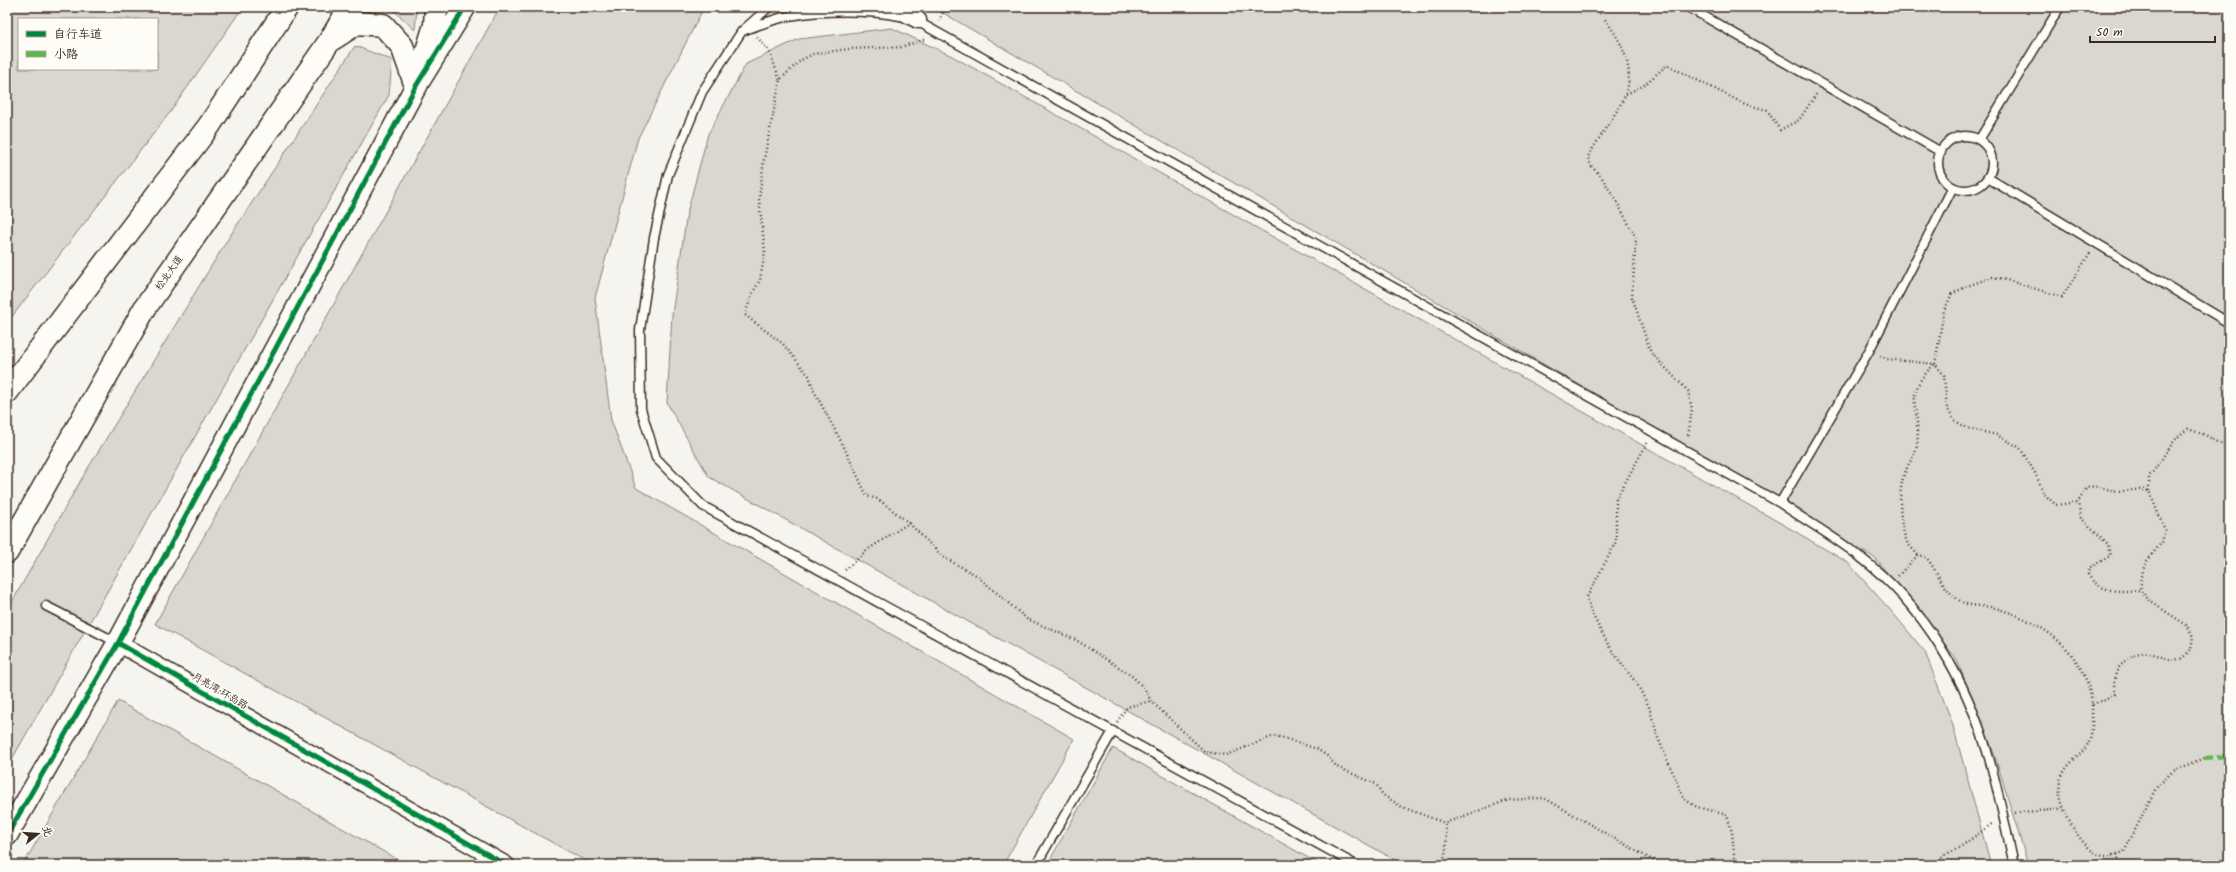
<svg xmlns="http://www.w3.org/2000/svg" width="2236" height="872" viewBox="0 0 2236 872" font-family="Kalam,'LXGW WenKai TC',sans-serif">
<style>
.green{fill:#dad6d0;stroke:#8a8077;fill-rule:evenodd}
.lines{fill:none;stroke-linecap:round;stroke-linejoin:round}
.service-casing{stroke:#3b2a1e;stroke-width:11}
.minor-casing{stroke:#3b2a1e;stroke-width:19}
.tertiary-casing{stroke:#3b2a1e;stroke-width:24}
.trunk-casing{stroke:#3b2a1e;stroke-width:25}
.path{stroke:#3b2a1e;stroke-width:2.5;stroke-dasharray:1 3;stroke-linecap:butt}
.service{stroke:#fdfcf7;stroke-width:8}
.minor{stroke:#fdfcf7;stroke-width:16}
.tertiary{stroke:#fdfcf7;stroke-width:21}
.trunk{stroke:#fdfcf7;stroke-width:22}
.quiet{stroke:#58b947;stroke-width:4;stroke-dasharray:8 4;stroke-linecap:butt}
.cycleway-casing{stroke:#fdfcf7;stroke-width:8}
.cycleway{stroke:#00873e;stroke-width:5}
.labels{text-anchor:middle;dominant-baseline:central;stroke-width:3;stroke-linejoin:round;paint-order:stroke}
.street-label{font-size:10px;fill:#3b2a1e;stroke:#fdfcf7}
</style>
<rect width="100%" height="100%" fill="#f5f4ee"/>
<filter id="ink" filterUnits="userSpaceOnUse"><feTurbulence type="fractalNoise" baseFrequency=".025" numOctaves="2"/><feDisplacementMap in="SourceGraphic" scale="8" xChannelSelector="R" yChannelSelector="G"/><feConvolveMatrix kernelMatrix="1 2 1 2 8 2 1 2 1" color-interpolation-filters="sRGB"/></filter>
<g filter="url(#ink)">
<path class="green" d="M7,7h236l-72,104 -164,212zM19,19h138v50h-138z
M390,7h27l-2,23z
M500,7h204l-66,131 -43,160 16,122 25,68 438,251 -71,126h-410l-438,-241z
M933,7h1296v858h-201l-33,-109 -39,-98 -81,-100z
M892,28l60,28 832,469 63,37 46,51 32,39 27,70 39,143h-587l-695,-388 -42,-74 5,-89 15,-101 21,-79 38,-70 53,-25z
M355,46l37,14 -3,35 -382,673v-157l75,-133 144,-236z
M118,701l289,164h-384z
M1113,748l208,117h-274z"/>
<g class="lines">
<g class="service-casing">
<path id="service" d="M769,7l-27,24 -40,61 -34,83 -14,63 -14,92 1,79 15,49 47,48 653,359
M1688,7l253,145
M915,20l865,483c26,18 55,34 80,54 65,49 107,124 129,201 10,35 17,72 25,107
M742,31c15,-5 31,-12 47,-15 33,-6 79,-6 111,0
M1938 163a27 27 0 1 1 54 0a27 27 0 1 1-54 0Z
M1979,140l81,-133
M1988,178l241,145
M1780,503l89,-152 84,-164
M46,606l72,37
M1036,865l77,-134"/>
</g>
<g class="minor-casing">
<path id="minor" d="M893,7l25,13
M118,643l388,222"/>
</g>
<g class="tertiary-casing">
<path id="tertiary" d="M7,835l111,-192 298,-557 49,-79"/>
</g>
<g class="trunk-casing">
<path id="trunk" d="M334,38l23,-15 26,2 19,21 14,40
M416,86l19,-61 1,-18
M7,392l202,-266 78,-119
M7,552l138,-244 186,-269 19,-32"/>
</g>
<path class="path" d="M1595,7c19,22 42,55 31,86 -7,18 -28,45 -38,64l3,9 9,9 16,25 20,38 -4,59 19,56 37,38 4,18 -4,28
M939,21l6,-14
M757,37l12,14 11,29
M1626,94l17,-8 24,-21 78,39 22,6 13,20 19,-10 18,-27
M1880,356l7,3 48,5 9,-54 8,-16 13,-7 27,-10 15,3 55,17 28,-44
M1647,443l-31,56v43l-29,55 3,13 20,38 27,36 12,23 9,31 26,61 13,8 30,8 5,17 3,33
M2149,491v-15c15,-16 20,-35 39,-47l17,6 24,13
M909,523l-31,-24 -11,-3 -25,-53 -28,-52 -5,-15 -26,-32 -38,-29 7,-21 8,-14 5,-28 -6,-53 5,-40 16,-79 21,-20 12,-6 35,-5 53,-2 25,-8
M1918,555c-3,-4 -9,-9 -11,-13 -8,-19 -10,-53 -1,-72 4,-9 9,-15 11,-25 5,-36 -17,-50 18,-81l9,11 3,33 7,12 13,8 30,7 23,13 15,25 10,22 11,10 22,-3 9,-15c14,-2 21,4 34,4 10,0 18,-3 28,0l16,39 -3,12 -15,19 -4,9 -3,20c-19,2 -42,3 -52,-16l3,-7 19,-11 -2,-12 -27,-26 -3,-16
M845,570l22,-20 42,-27 34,34 33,18 51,44 49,21 55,35 13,13 7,13 54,51 21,3 48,-19 10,2 33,11 10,7 10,11 39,17 7,11 19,12 43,16 63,-23 36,-2 117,67
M1898,576l20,-21 8,2c12,15 19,36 36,45 9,5 23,3 33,6 48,13 92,45 97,97l23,-11c-2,-9 -1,-22 6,-29 26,-28 40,1 61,-7 3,-2 7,-6 9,-9l2,-12 -5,-11 -37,-24 -11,-12
M2092,705c0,13 2,30 -6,42 -8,11 -20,17 -25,31 -8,21 16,63 34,75 9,6 20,2 29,-1l32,-64 17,-17 32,-13
M1117,722l10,-15 24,-6
M2015,813c16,-3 31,-1 48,-5
M2117,854l3,11
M1441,865c7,-12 6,-29 4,-42
M1938,865l5,-10 16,-7 34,-25"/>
<use href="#service" class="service"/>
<use href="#minor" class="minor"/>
<use href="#tertiary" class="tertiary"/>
<use href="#trunk" class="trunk"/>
<path class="quiet" d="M2205,758l24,-2"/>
<g class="cycleway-casing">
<path id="cycleway" d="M118,643l388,222
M7,835l111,-192 298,-557 49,-79"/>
</g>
<use href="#cycleway" class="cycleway"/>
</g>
</g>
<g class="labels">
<g class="street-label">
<text transform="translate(169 273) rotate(-55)">松北大道</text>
<text transform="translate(220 691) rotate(30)">月亮湾·环岛路</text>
</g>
</g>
<rect width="2236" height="872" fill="none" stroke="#fdfcf7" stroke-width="24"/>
<rect x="12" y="12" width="2212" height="848" fill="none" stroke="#3b2a1e" stroke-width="1.5" filter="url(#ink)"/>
<rect x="18" y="18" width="140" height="52" fill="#fdfcf7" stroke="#afa8a0"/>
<rect x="26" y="31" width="20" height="6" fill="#00873e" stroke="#afa8a0"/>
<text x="54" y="38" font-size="12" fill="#3b2a1e">自行车道</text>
<rect x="26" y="51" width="20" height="6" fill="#58b947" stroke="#afa8a0"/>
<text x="54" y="58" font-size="12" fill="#3b2a1e">小路</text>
<g transform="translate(38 834) rotate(73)" stroke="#fdfcf7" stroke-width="3" paint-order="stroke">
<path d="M0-3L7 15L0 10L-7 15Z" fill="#3b2a1e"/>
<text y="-6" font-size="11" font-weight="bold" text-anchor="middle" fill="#3b2a1e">北</text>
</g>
<path d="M2090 36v6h125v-6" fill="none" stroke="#3b2a1e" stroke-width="2"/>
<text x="2096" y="36" font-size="12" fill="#3b2a1e" stroke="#fdfcf7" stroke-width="3" paint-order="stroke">50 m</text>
</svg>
